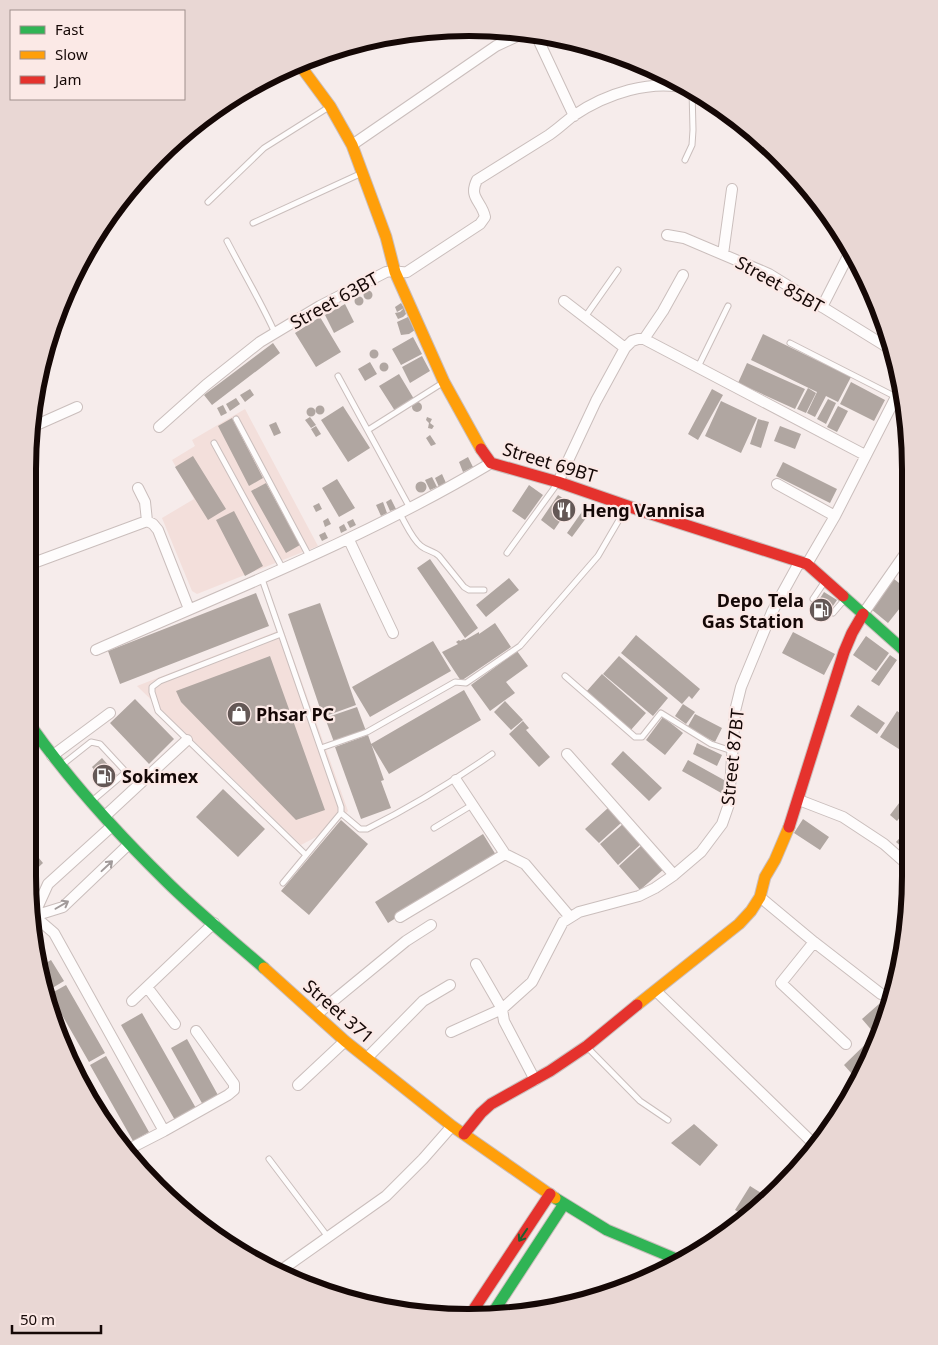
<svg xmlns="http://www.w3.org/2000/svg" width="938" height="1345" viewBox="0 0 938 1345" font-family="'Noto Sans',sans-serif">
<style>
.built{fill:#f3dfdb}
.building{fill:#b0a6a1}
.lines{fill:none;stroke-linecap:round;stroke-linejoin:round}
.lane-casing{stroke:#cabebc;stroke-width:7}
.street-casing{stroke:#cabebc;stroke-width:12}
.fast-casing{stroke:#cabebc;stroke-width:13}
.slow-casing{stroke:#cabebc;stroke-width:13}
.jam-casing{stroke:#cabebc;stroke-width:13}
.lane{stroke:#fefcfc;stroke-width:5}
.street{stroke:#fefcfc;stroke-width:10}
.fast{stroke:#30b455;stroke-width:11}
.slow{stroke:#ff9f0a;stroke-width:11}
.jam{stroke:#e5322d;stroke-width:11}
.oneway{stroke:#a19a9a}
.oneway2{stroke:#225e2e}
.labels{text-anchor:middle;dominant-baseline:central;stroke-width:4.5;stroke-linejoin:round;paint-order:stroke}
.street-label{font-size:18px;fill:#150806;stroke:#fbe9e6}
.poi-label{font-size:18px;font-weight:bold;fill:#150806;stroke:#fbe9e6;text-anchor:start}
.rim{fill:none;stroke:#150806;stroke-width:6}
</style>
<rect width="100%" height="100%" fill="#f6eceb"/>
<path class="built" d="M245,409l73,137 -121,48 -5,-3 -30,-73 32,-19 -22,-39 23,-14 -3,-6z
M283,629l65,182 -15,17 -32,17 -164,-159z"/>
<path class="building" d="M363.5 295a4.5 4.5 0 1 1 9 0a4.5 4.5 0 1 1-9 0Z
M354.5 301a4.5 4.5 0 1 1 9 0a4.5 4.5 0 1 1-9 0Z
M401,303l3,5 -7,4 -2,-5z
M345,304l9,18 -20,11 -9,-18z
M404,308l2,6 -3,3 -5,2 -3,-6 5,-1z
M320,317l21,35 -25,15 -21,-34z
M408,317l7,13 -6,4 -8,1 -4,-13z
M763,334l88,43 -13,25 -12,-6 -11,21 -8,-4 10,-21 -66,-32z
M413,337l9,17 -21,11 -9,-16z
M273,343l7,10 -68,52 -8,-10z
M369.5 354a4.5 4.5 0 1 1 9 0a4.5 4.5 0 1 1-9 0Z
M422,356l8,15 -20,12 -8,-16z
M370,362l7,12 -12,7 -7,-12z
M379.5 367a4.5 4.5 0 1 1 9 0a4.5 4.5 0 1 1-9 0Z
M747,363l58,26 -10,20 -57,-26z
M399,374l15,25 -19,12 -16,-25z
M851,382l34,18 -11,21 -34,-17z
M808,388l8,5 -10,20 -9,-4z
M250,389l4,6 -9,7 -5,-7z
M712,389l11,6 -25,45 -10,-6z
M236,398l4,6 -10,7 -4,-7z
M828,399l8,4 -10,21 -9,-5z
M721,401l36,17 -16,35 -36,-17z
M412 407a5 5 0 1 1 10 0a5 5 0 1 1-10 0Z
M223,405l4,8 -6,3 -4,-8z
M315.5 410a4.5 4.5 0 1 1 9 0a4.5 4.5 0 1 1-9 0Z
M343,406l27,42 -22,14 -27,-42z
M838,406l10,5 -11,21 -10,-5z
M306.5 412a4.5 4.5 0 1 1 9 0a4.5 4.5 0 1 1-9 0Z
M310,417l6,8 -5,3 -6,-8z
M427,417l5,2 -2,4 4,3 -2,3 -4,-1 1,-5 -3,-3z
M232,418l31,60 -14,8 -31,-60z
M758,419l11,3 -8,26 -11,-4z
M276,422l5,11 -7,3 -5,-11z
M316,426l5,8 -5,3 -5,-8z
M780,426l21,8 -6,15 -21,-8z
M430,435l6,9 -5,2 -5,-8z
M193,456l33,53 -18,11 -33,-53z
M468,457l5,10 -10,5 -4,-10z
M783,462l54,27 -7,14 -54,-27z
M442,474l4,9 -7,4 -4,-9z
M432,477l5,10 -7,3 -5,-10z
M337,479l18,29 -16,9 -17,-29z
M415.5 487a5.5 5.5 0 1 1 11 0a5.5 5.5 0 1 1-11 0Z
M266,483l34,62 -14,8 -35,-62z
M529,485l14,10 -18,25 -13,-9z
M558,495l14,9 -18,26 -13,-10z
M391,499l5,10 -6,2 -4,-9z
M383,502l4,11 -6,3 -5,-11z
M319,503l3,6 -6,3 -3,-6z
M586,506l6,4 -20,27 -5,-4z
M234,511l29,55 -18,10 -29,-56z
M328,518l3,6 -6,3 -2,-6z
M353,519l3,6 -6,3 -3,-6z
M344,524l3,6 -6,3 -2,-6z
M325,532l3,6 -6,3 -3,-6z
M430,559l48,69 -13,10 -48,-70z
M509,578l10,12 -33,27 -10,-12z
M894,579l14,11v8l-20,25 -17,-14z
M824,592l13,8 -15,22 -12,-8z
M256,593l13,33 -149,58 -12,-33z
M320,603l36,102 -33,12 -35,-103z
M495,623l16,24 -50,34 -19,-29 16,-8 -2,-2 3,-2 1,1 4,-2 1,1 14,-8v2z
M793,632l42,22 -11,21 -42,-22z
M636,635l64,54 -8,10 -3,-3 -7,8 -61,-51z
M866,636l23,17 -13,18 -23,-16z
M433,641l18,30 -81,46 -18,-30z
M517,651l11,15 -22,16 9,11 -25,18 -19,-26z
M890,655l7,5 -18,26 -8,-5z
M270,656l55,154 -29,10 -115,-118 -5,-11z
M619,656l49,42 -15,18 -50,-42z
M602,674l44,39 -16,18 -44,-39z
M464,690l17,30 -92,54 -18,-30z
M135,699l39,40 -25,25 -39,-41z
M505,701l18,19 -12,10 -17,-18z
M683,704l12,8 -9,12 -11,-8z
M858,705l27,18 -8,11 -27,-18z
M357,707l9,24 -32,11 -9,-24z
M897,711l11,8 1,22 -7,10 -22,-14z
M695,714l27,14 -7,14 -28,-14z
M663,717l20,16 -18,22 -19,-15z
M523,721l6,7 -3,2 24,27 -11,10 -30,-33z
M368,735l16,45 -3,1 10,27 -30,11 -26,-72z
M697,743l25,12 -5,11 -24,-12z
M623,751l39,37 -13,13 -38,-37z
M102,758l15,17 -11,10 -14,-18z
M688,760l36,20 -1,14 -41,-23z
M223,789l42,40 -27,28 -42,-40z
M909,790v29l-2,2 -6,-5 -4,5 -7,-6z
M608,808l13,15 -22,20 -14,-14z
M803,819l26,18 -9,13 -26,-17z
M341,820l27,24 -59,71 -28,-24z
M624,823l18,20 -24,22 -18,-21z
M909,828v13l-6,7 -7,-6z
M483,834l13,21 -108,68 -13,-21z
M643,844l21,25 -24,21 -21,-24z
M28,845l15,18 -15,14z
M51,960l13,21 -20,12 -5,-26z
M66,985l39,68 -16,9 -39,-68z
M879,1004l8,9 -5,13 -8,7 -12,-14z
M142,1013l55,97 -21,12 -55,-97z
M881,1029l-10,26 -19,19 -8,-9z
M66,1038l15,27 -4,2 -13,-28z
M187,1039l32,58 -16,8 -32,-57z
M106,1056l43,76 -16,9 -43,-76z
M83,1068l42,74 -3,2 -20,-23 -23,-50z
M694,1124l24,21 -18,21 -29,-23z
M750,1186l19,12 -9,10 -13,9 -12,-7z"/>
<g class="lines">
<g class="lane-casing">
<path id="lane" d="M685,160l7,-15 1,-15 -1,-40
M208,202l56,-54 65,-41
M253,223l109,-50
M227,241c16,31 34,61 48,92
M585,317l33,-47
M790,343l106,54
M698,367l30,-61
M338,376l72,132
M236,419l74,139
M368,430l76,-48
M214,443l69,126
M400,514c6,10 12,25 21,32 6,5 13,5 18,10l25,31 5,3h15
M507,553l50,-69
M262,579l79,228v6l-58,70
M825,581l-12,18 20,14 12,-14
M281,634l-121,47 -8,6v5l6,19 148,144
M565,676l70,61h7l19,-24 50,31 21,7
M321,748l46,-16 88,-50 11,1 54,-37 78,-90 28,-48
M62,765l29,-23 9,2 39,42
M92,801l34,-29
M341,813l19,16h7c44,-22 85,-47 125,-75
M434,828l38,-23
M587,1047l53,54 28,19
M269,1159l59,78"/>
</g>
<g class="street-casing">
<path id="street" d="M536,35l38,81
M352,145l144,-99 28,-13
M667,235l17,3 85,36 118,73
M723,254l9,-65
M564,301l61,47
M822,307l28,-55
M644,339l19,-28 20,-36
M32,427l45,-20
M159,427l47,-42 54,-43 60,-36 66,-34c7,-2 14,1 21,0l73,-48 5,-7c-3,-16 -17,-19 -8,-37 24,-15 48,-30 72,-45 9,-6 16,-13 24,-19 32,-22 79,-38 117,-27
M558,482l38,-81 29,-53 7,-7 6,-2h6l221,116
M777,484l58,32
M138,488l7,14 2,19
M349,540l44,93
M807,564l28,-48 65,-127
M28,565l119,-44 6,3 5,6 31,79
M863,614l44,-63
M96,650c134,-59 270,-112 395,-187
M567,754l107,121
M52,756l58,-43
M456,780l49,74 20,10 45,53
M799,800l44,17 41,27 25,22
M104,817l83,-77
M760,897l54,45 67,52
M33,915l21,18 110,198 -37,19
M34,916l29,-9 66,-63
M33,917l15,-33 64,-58
M400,917l105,-63
M814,942l-33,41 65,61
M147,987l28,37
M656,991l161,156
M132,1001l82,-78
M316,1015l90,-74 25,-16
M451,1032l51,-23 -26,-45
M367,1058l56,-57 27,-16
M535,1080l-31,-59 -2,-12 30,-27 31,-60 16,-10 60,-16 16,-8 19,-13 27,-23 21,-28 7,-20 6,-93 6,-24 31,-75 27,-49
M298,1085l47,-44
M164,1131l64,-36 6,-5v-6l-38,-53
M280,1271l106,-75 37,-37 29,-33"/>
</g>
<g class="fast-casing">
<path id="fast" d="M843,596l65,58
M28,722c40,57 87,109 137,158 31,31 66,59 99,88
M555,1198l52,32 74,31
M494,1311l70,-107"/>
</g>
<g class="slow-casing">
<path id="slow" d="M299,64l31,42 22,39 34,92 9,35 49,110 37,67
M264,968l81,73 107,85 103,72
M637,1005l102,-81 12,-13 9,-14 5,-20 10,-17 14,-33"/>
</g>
<g class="jam-casing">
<path id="jam" d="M481,449l10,14 67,19 84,29 165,53 36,32
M789,827l55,-175 8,-19 11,-19
M464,1134l17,-21 10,-9 59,-33 37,-25 50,-41
M472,1312l78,-118"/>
</g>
<use href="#lane" class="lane"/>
<use href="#street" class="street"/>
<use href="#fast" class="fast"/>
<use href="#slow" class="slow"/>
<use href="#jam" class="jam"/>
</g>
<defs><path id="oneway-shaft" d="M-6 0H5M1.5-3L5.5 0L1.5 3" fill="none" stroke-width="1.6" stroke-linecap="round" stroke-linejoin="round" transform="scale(1.25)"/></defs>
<g class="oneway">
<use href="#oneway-shaft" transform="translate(107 866) rotate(-43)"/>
<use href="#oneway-shaft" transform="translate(62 905) rotate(-30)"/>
</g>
<use class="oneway2" href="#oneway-shaft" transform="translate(523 1235) rotate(124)"/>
<defs>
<g id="restaurant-disc" transform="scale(1.25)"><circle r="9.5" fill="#645856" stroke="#fbe9e6"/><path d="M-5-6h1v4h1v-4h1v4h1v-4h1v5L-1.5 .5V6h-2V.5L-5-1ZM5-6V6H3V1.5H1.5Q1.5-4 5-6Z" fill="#fff"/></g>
<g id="fuel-disc" transform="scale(1.25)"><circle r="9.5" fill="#645856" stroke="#fbe9e6"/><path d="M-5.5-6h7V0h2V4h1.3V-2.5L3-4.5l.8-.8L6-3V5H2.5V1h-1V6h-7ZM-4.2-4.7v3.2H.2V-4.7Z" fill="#fff"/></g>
<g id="shop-disc" transform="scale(1.25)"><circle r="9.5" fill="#645856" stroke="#fbe9e6"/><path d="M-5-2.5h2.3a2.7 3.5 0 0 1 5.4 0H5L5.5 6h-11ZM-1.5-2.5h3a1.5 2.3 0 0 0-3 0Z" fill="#fff"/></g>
</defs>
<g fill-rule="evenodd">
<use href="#restaurant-disc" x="564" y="510"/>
<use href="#fuel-disc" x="821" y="610"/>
<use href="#shop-disc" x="239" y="714"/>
<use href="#fuel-disc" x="104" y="776"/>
</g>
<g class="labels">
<g class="street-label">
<text transform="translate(780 284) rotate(29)">Street 85BT</text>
<text transform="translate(334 300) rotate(-29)">Street 63BT</text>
<text transform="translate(550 462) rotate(17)">Street 69BT</text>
<text transform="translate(732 757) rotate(-84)">Street 87BT</text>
<text transform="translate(339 1011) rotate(41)">Street 371</text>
</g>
<g class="poi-label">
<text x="582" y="510">Heng Vannisa</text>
<text x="804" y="600" text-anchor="end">Depo Tela<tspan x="804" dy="21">Gas Station</tspan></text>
<text x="256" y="714">Phsar PC</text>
<text x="122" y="776">Sokimex</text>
</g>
</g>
<path d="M0 0H938V1345H0ZM469 36H469A433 433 0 0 1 902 469V876A433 433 0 0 1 469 1309H469A433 433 0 0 1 36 876V469A433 433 0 0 1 469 36Z" fill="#e9d7d4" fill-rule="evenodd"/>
<path class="rim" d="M469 36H469A433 433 0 0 1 902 469V876A433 433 0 0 1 469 1309H469A433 433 0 0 1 36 876V469A433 433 0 0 1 469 36Z"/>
<rect x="10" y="10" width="175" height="90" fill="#fbe9e6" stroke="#9f8f8c"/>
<rect x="20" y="26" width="25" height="8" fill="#30b455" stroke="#9f8f8c"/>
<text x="55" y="35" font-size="15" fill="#150806">Fast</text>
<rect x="20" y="51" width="25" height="8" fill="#ff9f0a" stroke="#9f8f8c"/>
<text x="55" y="60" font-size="15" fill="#150806">Slow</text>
<rect x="20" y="76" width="25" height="8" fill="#e5322d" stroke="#9f8f8c"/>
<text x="55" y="85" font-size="15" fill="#150806">Jam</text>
<path d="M12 1325v8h89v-8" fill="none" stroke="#150806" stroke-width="2.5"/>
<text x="20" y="1325" font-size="15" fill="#150806" stroke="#fbe9e6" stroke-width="4" paint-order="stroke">50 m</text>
</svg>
